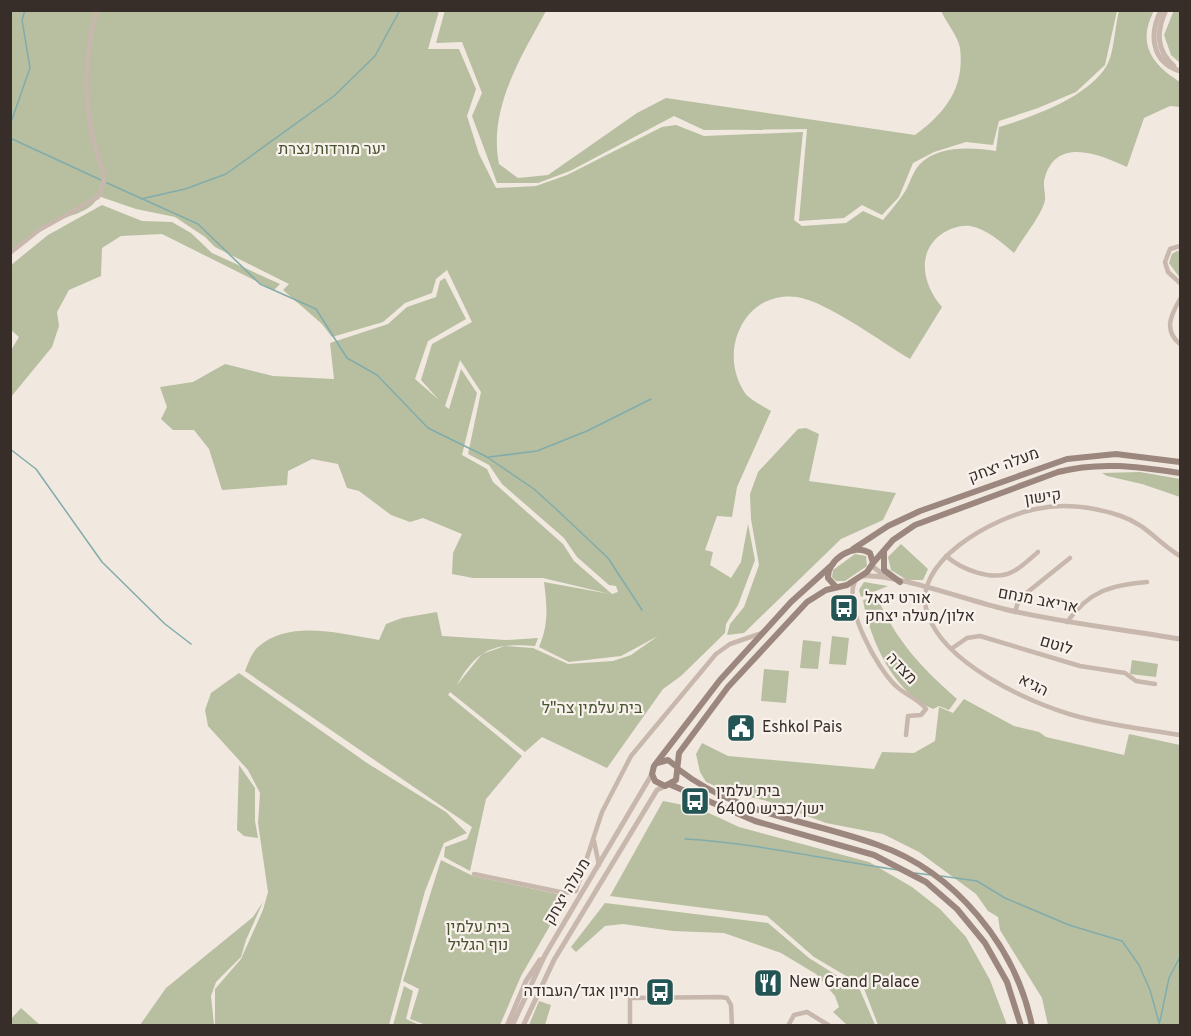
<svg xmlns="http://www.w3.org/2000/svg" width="1191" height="1036" viewBox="0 0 1191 1036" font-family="Overpass,Heebo,sans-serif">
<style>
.green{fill:#b7bfa0;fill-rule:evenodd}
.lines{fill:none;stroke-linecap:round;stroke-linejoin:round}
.stream{stroke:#81acab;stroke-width:1.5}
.minor{stroke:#c8b7ac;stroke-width:4.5}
.tertiary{stroke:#c8b7ac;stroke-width:5}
.secondary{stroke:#9c877e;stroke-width:6}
.labels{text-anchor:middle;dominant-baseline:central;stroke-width:4.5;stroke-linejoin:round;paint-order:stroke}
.park-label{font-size:16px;fill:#485330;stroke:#f9f2ec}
.street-label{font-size:16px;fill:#372e2a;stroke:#f9f2ec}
.poi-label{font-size:16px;fill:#372e2a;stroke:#f9f2ec;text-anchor:start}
</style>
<rect width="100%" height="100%" fill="#f1e8df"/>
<path class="green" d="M445,10l101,1c-25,46 -58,98 -47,153l19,14 30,-3 89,-62 29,-15 249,37c30,-22 50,-47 45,-87 -2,-12 -14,-26 -19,-37h176l-12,54 -29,27 -38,16 -39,13 -6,24 -27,-3 -32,10 -21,11 -14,34 -17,18 -20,-10 -18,13 -45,3 8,-92 -103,1 -30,-14 -104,55 -32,12h-41l-25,-67 10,-23 -20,-51 -26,1z
M1174,10l6,1v52l-9,-8 -7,-20z
M11,11h428l-11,38h31l17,40 -9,27 12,38 17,34 40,-2 31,-11 95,-48 14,-2 28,11 99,-4 -9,88 8,6 44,-3 17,-12 20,9c8,-10 16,-19 23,-30 4,-8 7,-18 13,-25 18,-20 53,-18 77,-14l3,-24c33,-10 90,-30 108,-62 7,-11 8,-40 12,-54h35c-17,32 -3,53 26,71v25l-10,-1 -26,12 -17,49c-26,-12 -70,-31 -82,10 -3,8 1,16 0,23 -2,13 -24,41 -31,53 -13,-11 -27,-24 -44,-27 -9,-1 -19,2 -27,7 -28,19 -20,52 -1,74l-32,52c-27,-16 -84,-58 -113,-62 -53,-7 -80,55 -52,96 5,7 18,13 26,18l-34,76 -5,30 -15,-1 -12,34 8,2 -3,13 21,13 10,-16 7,-38 7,36 -17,45 -12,19 -1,9 -44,43 -18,13 -56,79 -65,-31 -17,15 -75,-60 -2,3 74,61 -36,43 -16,72 -26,-14 1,-10 22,-8 5,-12 -227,-156c3,-7 7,-19 13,-24 32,-28 82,-13 121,-7l7,-16 16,-6 35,-6 5,24 64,4 32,-2 -3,8c-39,-3 -58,2 -78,39l25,-31 23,-8 28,2 35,16 45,-3 18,-6 27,-19 -37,20 -52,6 -30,-15c10,-23 8,-41 5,-65l66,12 -67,-16h-70l-21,-4 1,-21 9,-19 -39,-16 -13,4 -19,-7 -32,-24 -12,-3 -9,-24 -26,-5 -24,12 -1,14 -65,5 -13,-41 -15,-19h-21l-12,-11 6,-12 -7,-20 33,-5 32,-18 48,12 61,3 -4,-36 58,-19 19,-17 29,-10 4,-16 5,-3 21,41 -38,22 -13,38 24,21 -18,-20 11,-36 40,-22 -25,-52 -11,9 -4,14 -27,10 -22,19 -51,15 -10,-13 -39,-34 6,-6 -74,-37 -10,-10 -30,-20 -39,-8 -38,-13c-5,17 -34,20 -48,28 -14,7 -27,19 -39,28zM460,360l21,32 -13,62 21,11 13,19 62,54 13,19 32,28 7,1 2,6 -6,2 -38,-33 -11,-17 -70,-62 -6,-13 -25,-14 15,-62 -16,-24 -12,40 -4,-3z
M102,205l40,16 30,1 19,11 21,20 68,31 -6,6 -112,-56 -41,2 -19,12 -1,28 -32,14 -12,22 2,14 -7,21 -41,50v-47l8,-13 -8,-7v-65l37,-30z
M1177,251h3v27l-11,-15 3,-9z
M806,428l13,6 -10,47 87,12 -13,27 -42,19 -97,94 -17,2 3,-11 14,-17 15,-42 -8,-46 -1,-25 8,-22 40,-43z
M1140,472l40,7v18l-38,-13 -35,-8 -5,-3z
M901,544l27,25 -5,11h-16l-16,-10 -3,-13z
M855,554l11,2 1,10 -22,15h-9l-4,-4 1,-7z
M864,582l24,4 -27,11 -2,-7z
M877,597c20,45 44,70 80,102l-8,11 -10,-4 -6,3c-40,-17 -63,-69 -70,-109z
M832,636l17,2 -3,27 -17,-1z
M803,640l18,2 -3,27 -18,-1z
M1132,660l26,4 -2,13 -26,-3z
M764,669l25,2 -3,32 -25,-2z
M239,673l128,90 79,49 21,21 -23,10 -19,48 -36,134h-174v-36l26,-30 22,-49 5,-18 -10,-69 2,-30 -12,-23 -40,-44 -3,-16 6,-17z
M964,699l50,27 25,6 7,5 78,18 5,-21 51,11v280h-132l-6,-27 -42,-68 -2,-13 -10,-6 -12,-17 -57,-42 -36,-18 -57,-11 -59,-22 -38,-9 -23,-10 -6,-10 -4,-18 6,-11 26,13 146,13 8,-17 32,1 21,-12 4,-34 14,6z
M239,765l16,23v33l3,17 -14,-2 -7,-6z
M663,801l35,7 41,19 130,35 43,25 28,22 26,28 24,43 17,45h-129l-15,-39 -49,-29 -47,-41 -157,-20z
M441,860l32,16 94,20 -46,80 -21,49h-74l-16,-6 9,-30 -16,-8z
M263,902l-17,38 -5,17 -25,25 -5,14 3,29h-74l26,-37 87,-71z
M605,903l163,20 41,35 51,32 15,35h-28l-14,-13 6,-5 -4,-11 -19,-22 -35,-21 -57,-20 -51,-2 -50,-7 -18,2 -29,26 -5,-5z
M404,986l9,5 -7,28 14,6h-27z
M539,1001l12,4 -6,20h-16z
M21,1008l19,17h-29v-6z"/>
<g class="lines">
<path class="stream" d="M10,125l20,-57 -8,-48 3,-10
M10,138l91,42
M105,182l93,42 62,60 56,25 31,49 30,17 51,53 59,29 47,32 22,20 52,49 34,52
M141,199l44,-10 41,-15 108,-78 41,-40 25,-46
M10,449l26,20 66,93 63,62 26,20
M489,457l48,-6 50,-20 64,-32
M685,839c72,4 142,21 213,31
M915,873l16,2
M941,876l36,5 28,17 64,27 53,16 17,24 11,25 10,36
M1160,1021l9,-43 11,-21"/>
<path class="minor" d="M1180,246l-10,3 -5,13 3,10 12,11
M10,253l29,-23 59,-33 6,-15 -1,-10c-19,-53 -22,-108 -6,-162
M1180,299c-9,16 -17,31 0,45
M946,556c15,13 46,26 66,16 9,-4 18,-13 26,-20
M1180,556c-22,-13 -33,-31 -59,-40 -27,-9 -57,-13 -85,-7 -41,8 -128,53 -108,106 17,48 96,85 141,99 36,11 75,15 111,21
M855,581c-12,26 22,87 41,105 9,9 23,13 30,23l-5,6 -13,1 -2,19
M1015,612l4,-13 51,-41
M1067,622c22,-31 44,-37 80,-40
M951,649l16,-11 13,-2 100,30 45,7 11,8 19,3
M594,841l5,24
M474,874l91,19 11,-2 26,-79 29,-56 85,-102 14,-10 32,-11
M630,1026v-28l90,-1 7,1 4,7 1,21
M788,1026l6,-11 13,-3 23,14"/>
<path class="tertiary" d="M1161,10c-12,24 -10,52 19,61
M1166,10c-10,22 -10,40 8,56
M872,566l13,10
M862,576c32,-3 107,25 142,33 58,14 118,20 176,30
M507,1026l19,-45 14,-21
M512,1026l33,-71 107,-181
M523,1026l31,-66 103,-170 8,-4"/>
<path class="secondary" d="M853,549l35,-23 32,-15 147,-52 49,-5 64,8
M884,552v18l16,12
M873,563l20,-23 22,-15 143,-53c42,-11 81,-5 122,1
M833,564l-42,38 -71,78 -66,86 -2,8 3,7 10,5 11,-6 3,-27 49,-66 79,-85 19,-12 21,-5 20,-13 6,-9 -3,-10c-16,-11 -43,7 -42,25l8,9
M657,763l11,-3 9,7
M678,769c58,46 132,51 200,76 77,27 138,101 154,181
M671,785l84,36 119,34 52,27 31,27 28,34 22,39 14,44"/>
</g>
<defs>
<g id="bus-square" transform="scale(1.5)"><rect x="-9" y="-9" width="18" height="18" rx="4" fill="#235555" stroke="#f9f2ec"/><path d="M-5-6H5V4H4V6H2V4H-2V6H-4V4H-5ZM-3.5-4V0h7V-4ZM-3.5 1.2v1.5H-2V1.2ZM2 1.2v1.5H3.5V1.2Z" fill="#fff"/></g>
<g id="civic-square" transform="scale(1.5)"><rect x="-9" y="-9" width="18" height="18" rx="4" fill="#235555" stroke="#f9f2ec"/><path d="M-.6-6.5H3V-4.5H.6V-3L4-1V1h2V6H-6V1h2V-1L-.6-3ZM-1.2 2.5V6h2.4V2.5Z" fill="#fff"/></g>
<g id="restaurant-square" transform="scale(1.5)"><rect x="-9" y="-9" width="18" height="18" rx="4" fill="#235555" stroke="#f9f2ec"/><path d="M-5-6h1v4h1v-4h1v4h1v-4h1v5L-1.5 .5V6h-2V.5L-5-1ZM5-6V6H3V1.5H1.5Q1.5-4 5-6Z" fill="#fff"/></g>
</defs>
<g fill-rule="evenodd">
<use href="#bus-square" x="844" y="608"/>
<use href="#civic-square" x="741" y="728"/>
<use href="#bus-square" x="695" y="801"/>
<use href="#restaurant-square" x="768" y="983"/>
<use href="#bus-square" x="660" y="992"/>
</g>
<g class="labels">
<g class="park-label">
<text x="332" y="150">יער מורדות נצרת</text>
<text x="592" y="709">בית עלמין צה"ל</text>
<text x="478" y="928">בית עלמין<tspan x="478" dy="18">נוף הגליל</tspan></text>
</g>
<g class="street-label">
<text transform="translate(1004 466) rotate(-20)">מעלה יצחק</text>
<text transform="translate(1043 498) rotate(-8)">קישון</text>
<text transform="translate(1038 601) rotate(11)">אריאב מנחם</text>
<text transform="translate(1056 646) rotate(17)">לוטם</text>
<text transform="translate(901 669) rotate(47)">מצדה</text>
<text transform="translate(1033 686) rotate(26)">הגיא</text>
<text transform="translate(568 892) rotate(-59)">מעלה יצחק</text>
</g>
<g class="poi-label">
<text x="865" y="599">אורט יגאל<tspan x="865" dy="18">אלון/מעלה יצחק</tspan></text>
<text x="762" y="728">Eshkol Pais</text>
<text x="716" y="792">בית עלמין<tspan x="716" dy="18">ישן/כביש 6400</tspan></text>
<text x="789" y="983">New Grand Palace</text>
<text x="639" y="992" text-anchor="end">חניון אגד/העבודה</text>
</g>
</g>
<rect width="1191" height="1036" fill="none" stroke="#372e2a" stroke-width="24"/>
</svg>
